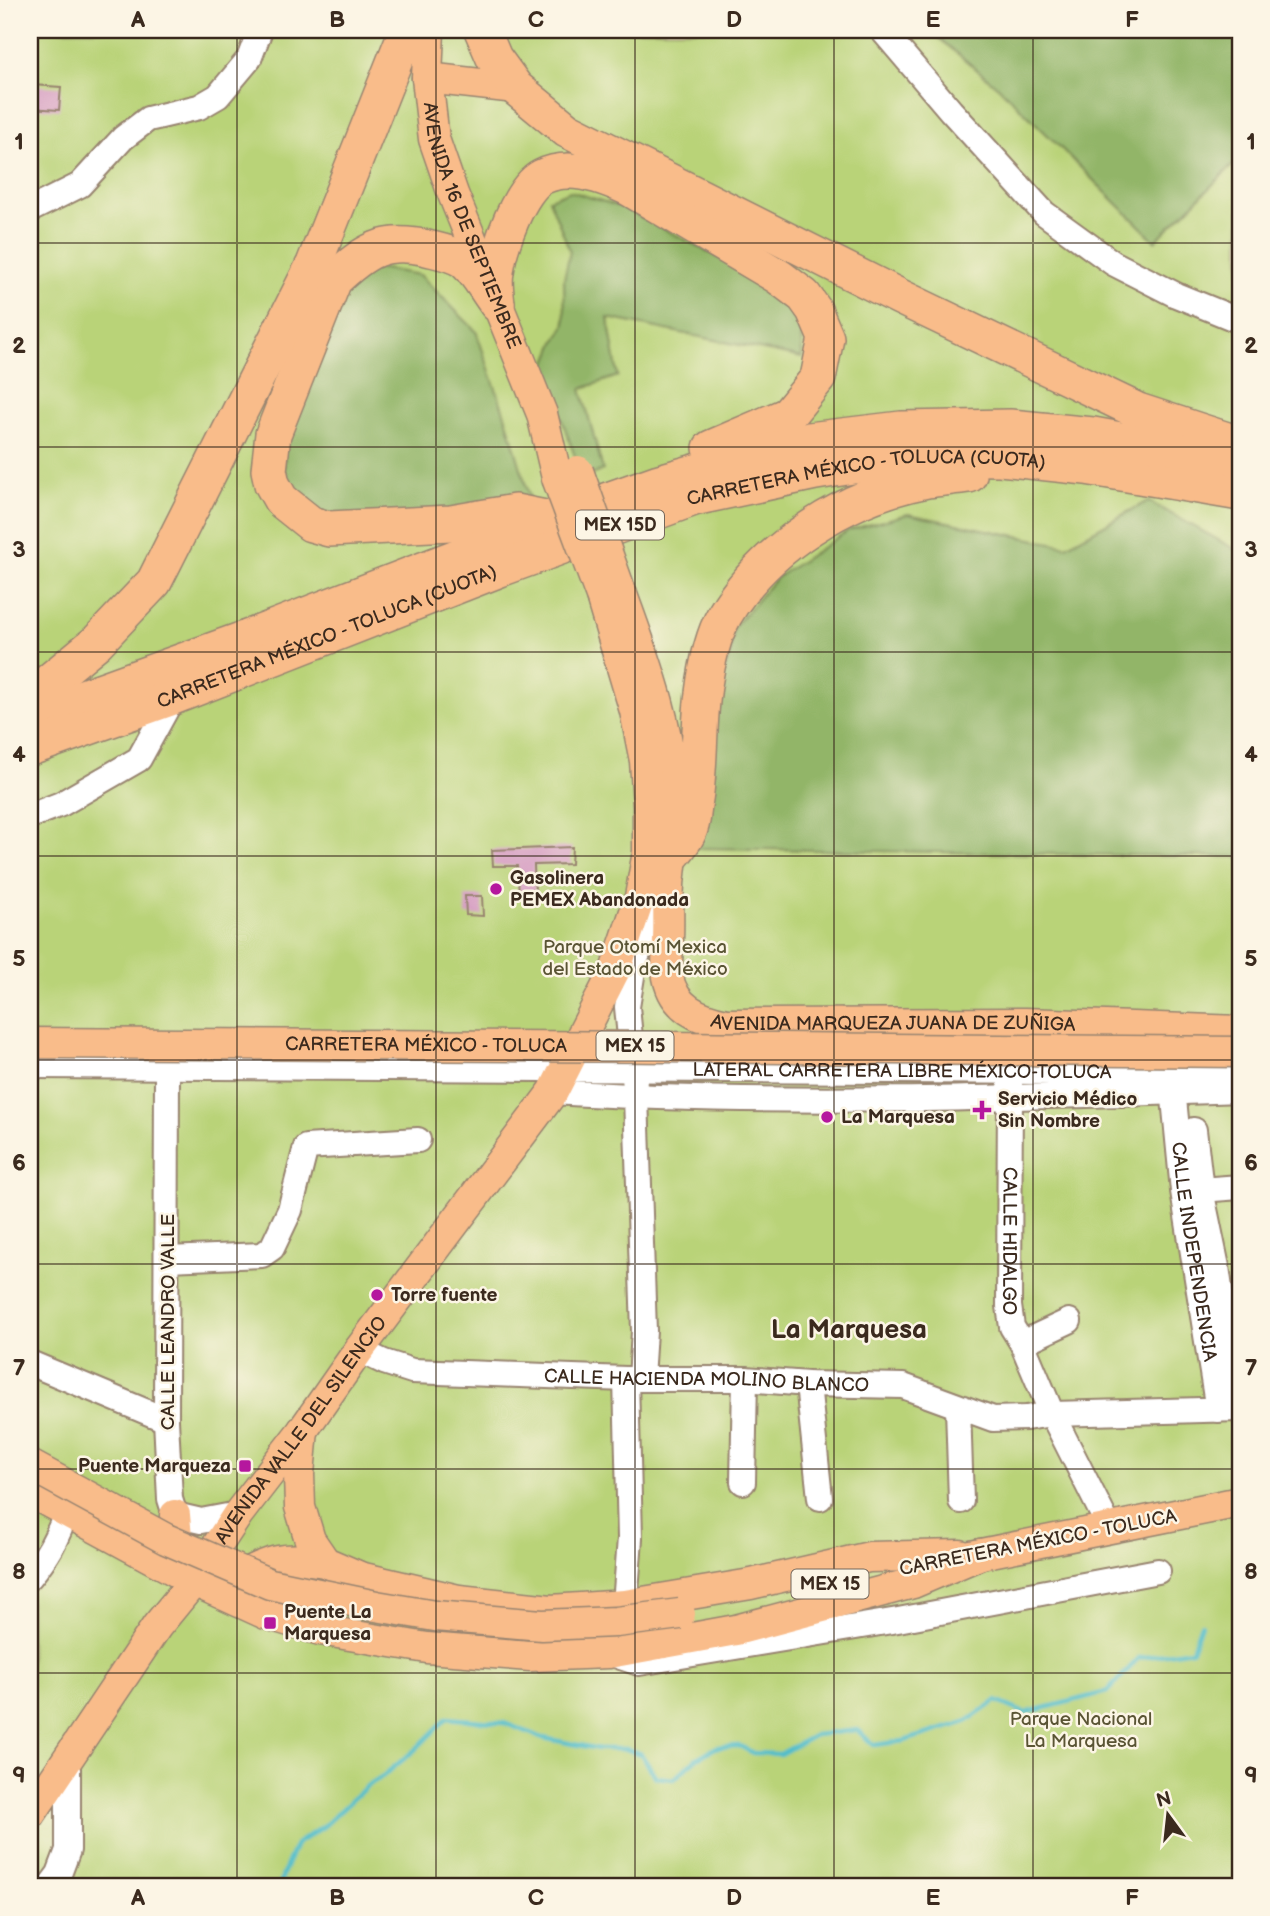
<svg xmlns="http://www.w3.org/2000/svg" width="1270" height="1916" viewBox="0 0 1270 1916" font-family="'Balsamiq Sans',sans-serif">
<style>
.green{fill:#b9d378;stroke:#7a7e4b;stroke-width:2}
.forest{fill:#92b568;stroke:#667043;stroke-width:2}
.lines{fill:none;stroke-linecap:round;stroke-linejoin:round}
.stream{stroke:#51bdcb;stroke-width:4.5}
.building{fill:#d295bf}
.minor-casing{stroke:#988470;stroke-width:28}
.major-casing{stroke:#988470;stroke-width:33}
.highway-casing{stroke:#988470;stroke-width:38}
.minor{stroke:#fff;stroke-width:24}
.major{stroke:#f9bc8a;stroke-width:30}
.highway{stroke:#f9bc8a;stroke-width:35}
.major-bridge-casing{stroke:#988470;stroke-width:33;stroke-linecap:butt}
.major-bridge{stroke:#f9bc8a;stroke-width:30}
.grid{fill:none;stroke:#3b2a1e;stroke-width:2;stroke-opacity:0.55}
.poi-dot{fill:#b5179e;stroke:#fcf5e5;stroke-width:2.5}
.labels{text-anchor:middle;dominant-baseline:central;stroke-width:5;stroke-linejoin:round;paint-order:stroke}
.shield{fill:#fcf5e5;stroke:#75675a;stroke-width:2}
.shield-label{font-size:18px;font-weight:bold;fill:#3b2a1e}
.street-label{font-size:19px;fill:#3b2a1e;stroke:#fcf5e5}
.poi-label{font-size:19px;font-weight:bold;fill:#3b2a1e;stroke:#fcf5e5;text-anchor:start}
.park-label{font-size:19px;fill:#5a5434;stroke:#fcf5e5}
.district-label{font-size:26px;font-weight:bold;fill:#3b2a1e;stroke:#fcf5e5}
.neatline{fill:none;stroke:#3b2a1e;stroke-width:2.5}
.grid-label{font-size:23px;text-anchor:middle;font-weight:bold;fill:#3b2a1e}
</style>
<rect width="100%" height="100%" fill="#fcf5e5"/>
<filter id="ink" filterUnits="userSpaceOnUse"><feTurbulence type="fractalNoise" baseFrequency=".0143" numOctaves="2"/><feDisplacementMap in="SourceGraphic" scale="14" xChannelSelector="R" yChannelSelector="G"/><feConvolveMatrix kernelMatrix="1 2 1 2 8 2 1 2 1" color-interpolation-filters="sRGB"/></filter>
<filter id="wash" filterUnits="userSpaceOnUse"><feTurbulence type="fractalNoise" baseFrequency=".00686" numOctaves="4" result="noise"/><feDisplacementMap in="SourceGraphic" scale="28" xChannelSelector="R" yChannelSelector="G"/><feGaussianBlur stdDeviation="1.57" result="paint"/><feColorMatrix in="noise" values="0 0 0 0 0 0 0 0 0 0 0 0 0 0 0 0 0 1.4 0 .05"/><feComposite in="paint" operator="in"/></filter>
<g filter="url(#wash)">
<rect width="100%" height="100%" fill="#f5ddc1"/>
<path class="green" d="M30,30h1210v1856h-1210z"/>
<path class="forest" d="M929,30h311v128l-85,83 -151,-149z
M570,191l54,17 151,79 25,26 2,45 -194,-40 10,58 -37,13 22,81 -20,9 -39,-110 11,-27 10,-17 -1,-46 6,-28 -21,-52z
M378,268l42,7 56,56 31,90 28,95 -213,1 -29,-19 -9,-28 1,-37 56,-148z
M1148,501l92,51v305l-544,-9 16,-145 18,-48 4,-28 42,-49 73,-48 59,-16 158,32z"/>
<g class="lines">
<path class="stream" d="M280,1886l3,-12 13,-30 28,-18 43,-40 16,-10 33,-27 31,-31 57,5 39,15 56,11h27l15,5 15,23 18,2 23,-21 20,-11 23,-1 13,7 27,1 35,-19 42,-5 17,15 30,-4 62,-19 30,-21 29,12 82,-21 32,-34 53,-8 9,-26"/>
</g>
<g id="blocks">
<path class="building" d="M32,85l29,2 -2,23 -29,-2z
M572,847l-1,17 -37,1 1,28h-16l-2,-27h-24l-1,-16z
M465,896h17l1,20 -17,-1z"/>
</g>
</g>
<g filter="url(#ink)">
<use href="#blocks" fill-opacity="0" stroke="#988470" stroke-width="2"/>
<g class="lines">
<g class="minor-casing">
<g id="minor">
<path d="M882,30l69,81 93,102 69,50 63,32 64,26"/>
<path d="M30,210l50,-25 43,-47 25,-19 51,-12 19,-11 31,-37 11,-29"/>
<path d="M30,816l31,-12 78,-45 34,-62"/>
<path d="M167,1065l-1,355 4,79 5,16 26,6 37,-7"/>
<path id="s1" d="M30,1066l1210,7"/>
<path id="s2" d="M1172,1078l11,113 35,219"/>
<path id="s3" d="M1010,1085l-1,221 3,21 10,16 30,71 57,113"/>
<path d="M553,1092c229,14 458,6 687,-2"/>
<path d="M1194,1130l7,60 16,77 20,142"/>
<path d="M1187,1191l53,-4"/>
<path d="M168,1259l94,-4 10,-7 18,-38 16,-63 112,-7"/>
<path d="M1022,1343l47,-22"/>
<path id="s4" d="M359,1350l25,12 28,9 214,8h119l63,5 95,2 90,33 33,-1 26,-4 188,-5"/>
<path d="M30,1363l136,57"/>
<path d="M641,1379l3,-48 -8,-234 -9,-90 7,-43 31,-78"/>
<path d="M808,1384l12,114"/>
<path d="M958,1407l3,94"/>
<path d="M743,1482l2,-103"/>
<path d="M30,1577c17,-21 28,-39 36,-65"/>
<path d="M625,1605l5,-67 -4,-159"/>
<path d="M609,1653l30,10 259,-43 260,-49"/>
<path d="M50,1886l9,-12 9,-24v-90"/>
</g>
</g>
<g class="major-casing">
<g id="major">
<path id="s5" d="M429,30l-2,48 7,61 19,55 89,220 15,64"/>
<path d="M427,78l89,10"/>
<path id="s6" d="M622,595c27,73 50,137 53,217 1,21 -3,42 -5,63 -3,21 -1,43 -2,65 0,11 -2,25 0,37 6,31 30,41 58,47l299,-1 215,8"/>
<path d="M303,1430l-4,44 1,33 10,33 15,22 35,15 99,23 92,10 74,-5 126,-21 118,-27 91,-2"/>
<path d="M30,1492l164,89 72,33 54,16 107,18 103,8 79,-3 127,-23 177,-47 68,-29"/>
<path d="M961,1558l279,-56"/>
<path d="M172,1567l5,-29 -2,-23"/>
<path d="M229,1583c40,-22 50,-28 96,-21"/>
<path id="s7" d="M30,1815l127,-189 37,-45 44,-67 65,-84 56,-80 194,-258 63,-124 24,-71 8,-45v-45l-3,-46 -10,-50 -33,-111"/>
</g>
</g>
<g class="highway-casing">
<g id="highway">
<path d="M482,30l12,28 22,30 51,42 333,167 238,114 92,30"/>
<path d="M497,304c-1,-10 -3,-22 -1,-32 3,-25 23,-83 46,-95 27,-14 62,-1 87,11l150,89 25,19 10,14 12,28 -8,40 -30,37 -77,33"/>
<path d="M497,304c-11,-14 -20,-33 -34,-44 -11,-7 -24,-9 -36,-12 -44,-10 -62,3 -93,32l-61,154 -4,36 3,14 9,16 30,24 18,5 122,-6 64,-11 30,6"/>
<path d="M30,697l67,-55 57,-60 160,-318 93,-234"/>
<path d="M30,716l217,-78 305,-118 107,-38 150,-42 92,-11 109,-2 83,8 147,27"/>
<path id="s8" d="M30,748l143,-51 327,-128 194,-71 122,-26 93,-15 91,1 86,9 154,26"/>
<path d="M674,853c5,-7 12,-14 15,-22 4,-7 4,-18 5,-26 7,-37 4,-75 9,-112 3,-24 9,-56 21,-77 41,-70 124,-121 203,-136 14,-2 28,-3 42,-5"/>
</g>
</g>
<use href="#minor" class="minor"/>
<use href="#major" class="major"/>
<use href="#highway" class="highway"/>
<g class="major-bridge-casing">
<g id="major-bridge">
<path d="M578,471l44,124"/>
<path d="M557,478l45,121"/>
<path id="s9" d="M30,1043c403,1 807,6 1210,9"/>
<path d="M30,1465l136,74 104,45 106,22 59,10 107,9 74,-3 64,-8"/>
</g>
</g>
<use href="#major-bridge" class="major-bridge"/>
</g>
</g>
<path class="grid" d="M237,30v1856M436,30v1856M635,30v1856M834,30v1856M1033,30v1856M30,243h1210M30,447h1210M30,652h1210M30,856h1210M30,1060h1210M30,1264h1210M30,1469h1210M30,1673h1210"/>
<g class="poi-dot">
<circle cx="496" cy="889" r="7"/>
<path d="M978.5 1099.5h7v7h7v7h-7v7h-7v-7h-7v-7h7z"/>
<circle cx="827" cy="1117" r="7"/>
<circle cx="377" cy="1295" r="7"/>
<rect x="238" y="1459" width="14" height="14" rx="3.5"/>
<rect x="263" y="1616" width="14" height="14" rx="3.5"/>
</g>
<g class="labels">
<g class="shield">
<rect x="576" y="510.5" width="88" height="29" rx="5"/>
<rect x="596.5" y="1031.5" width="77" height="29" rx="5"/>
<rect x="791.5" y="1569.5" width="77" height="29" rx="5"/>
</g>
<g class="shield-label">
<text x="620" y="525">MEX 15D</text>
<text x="635" y="1046">MEX 15</text>
<text x="830" y="1584">MEX 15</text>
</g>
<g class="street-label">
<text stroke="none"><textPath href="#s5" startOffset="203">AVENIDA 16 DE SEPTIEMBRE</textPath></text>
<text stroke="none"><textPath href="#s8" startOffset="884">CARRETERA MÉXICO - TOLUCA (CUOTA)</textPath></text>
<text stroke="none"><textPath href="#s8" startOffset="317">CARRETERA MÉXICO - TOLUCA (CUOTA)</textPath></text>
<text stroke="none"><textPath href="#s6" startOffset="637">AVENIDA MARQUEZA JUANA DE ZUÑIGA</textPath></text>
<text stroke="none"><textPath href="#s9" startOffset="396">CARRETERA MÉXICO - TOLUCA</textPath></text>
<text stroke="none"><textPath href="#s1" startOffset="872">LATERAL CARRETERA LIBRE MÉXICO-TOLUCA</textPath></text>
<text stroke="none"><textPath href="#s3" startOffset="156">CALLE HIDALGO</textPath></text>
<text stroke="none"><textPath href="#s2" startOffset="175">CALLE INDEPENDENCIA</textPath></text>
<text transform="translate(168 1322) rotate(-90)">CALLE LEANDRO VALLE</text>
<text stroke="none"><textPath href="#s4" startOffset="352">CALLE HACIENDA MOLINO BLANCO</textPath></text>
<text stroke="none"><textPath href="#s7" startOffset="471">AVENIDA VALLE DEL SILENCIO</textPath></text>
<text transform="translate(1038 1543) rotate(-11)">CARRETERA MÉXICO - TOLUCA</text>
</g>
<g class="poi-label">
<text x="510" y="878">Gasolinera<tspan x="510" dy="22">PEMEX Abandonada</tspan></text>
<text x="998" y="1099">Servicio Médico<tspan x="998" dy="22">Sin Nombre</tspan></text>
<text x="841" y="1117">La Marquesa</text>
<text x="391" y="1295">Torre fuente</text>
<text x="231" y="1466" text-anchor="end">Puente Marqueza</text>
<text x="284" y="1612">Puente La<tspan x="284" dy="22">Marquesa</tspan></text>
</g>
<g class="park-label">
<text x="635" y="947">Parque Otomí Mexica<tspan x="635" dy="22">del Estado de México</tspan></text>
<text x="1081" y="1719">Parque Nacional<tspan x="1081" dy="22">La Marquesa</tspan></text>
</g>
<g class="district-label">
<text x="849" y="1330">La Marquesa</text>
</g>
</g>
<rect width="1270" height="1916" fill="none" stroke="#fcf5e5" stroke-width="77"/>
<g transform="translate(1168 1815) rotate(345)" stroke="#fcf5e5" stroke-width="5" paint-order="stroke">
<path d="M0-5L12 26L0 18L-12 26Z" fill="#3b2a1e"/>
<text y="-10" font-size="19" font-weight="bold" text-anchor="middle" fill="#3b2a1e">N</text>
</g>
<rect x="38" y="38" width="1194" height="1840" class="neatline"/>
<g class="grid-label">
<text x="138" y="27">A</text>
<text x="337" y="27">B</text>
<text x="536" y="27">C</text>
<text x="734" y="27">D</text>
<text x="933" y="27">E</text>
<text x="1132" y="27">F</text>
<text x="19" y="149">1</text>
<text x="1251" y="149">1</text>
<text x="19" y="353">2</text>
<text x="1251" y="353">2</text>
<text x="19" y="557">3</text>
<text x="1251" y="557">3</text>
<text x="19" y="762">4</text>
<text x="1251" y="762">4</text>
<text x="19" y="966">5</text>
<text x="1251" y="966">5</text>
<text x="19" y="1170">6</text>
<text x="1251" y="1170">6</text>
<text x="19" y="1375">7</text>
<text x="1251" y="1375">7</text>
<text x="19" y="1579">8</text>
<text x="1251" y="1579">8</text>
<text x="19" y="1783">9</text>
<text x="1251" y="1783">9</text>
<text x="138" y="1905">A</text>
<text x="337" y="1905">B</text>
<text x="536" y="1905">C</text>
<text x="734" y="1905">D</text>
<text x="933" y="1905">E</text>
<text x="1132" y="1905">F</text>
</g>
</svg>
